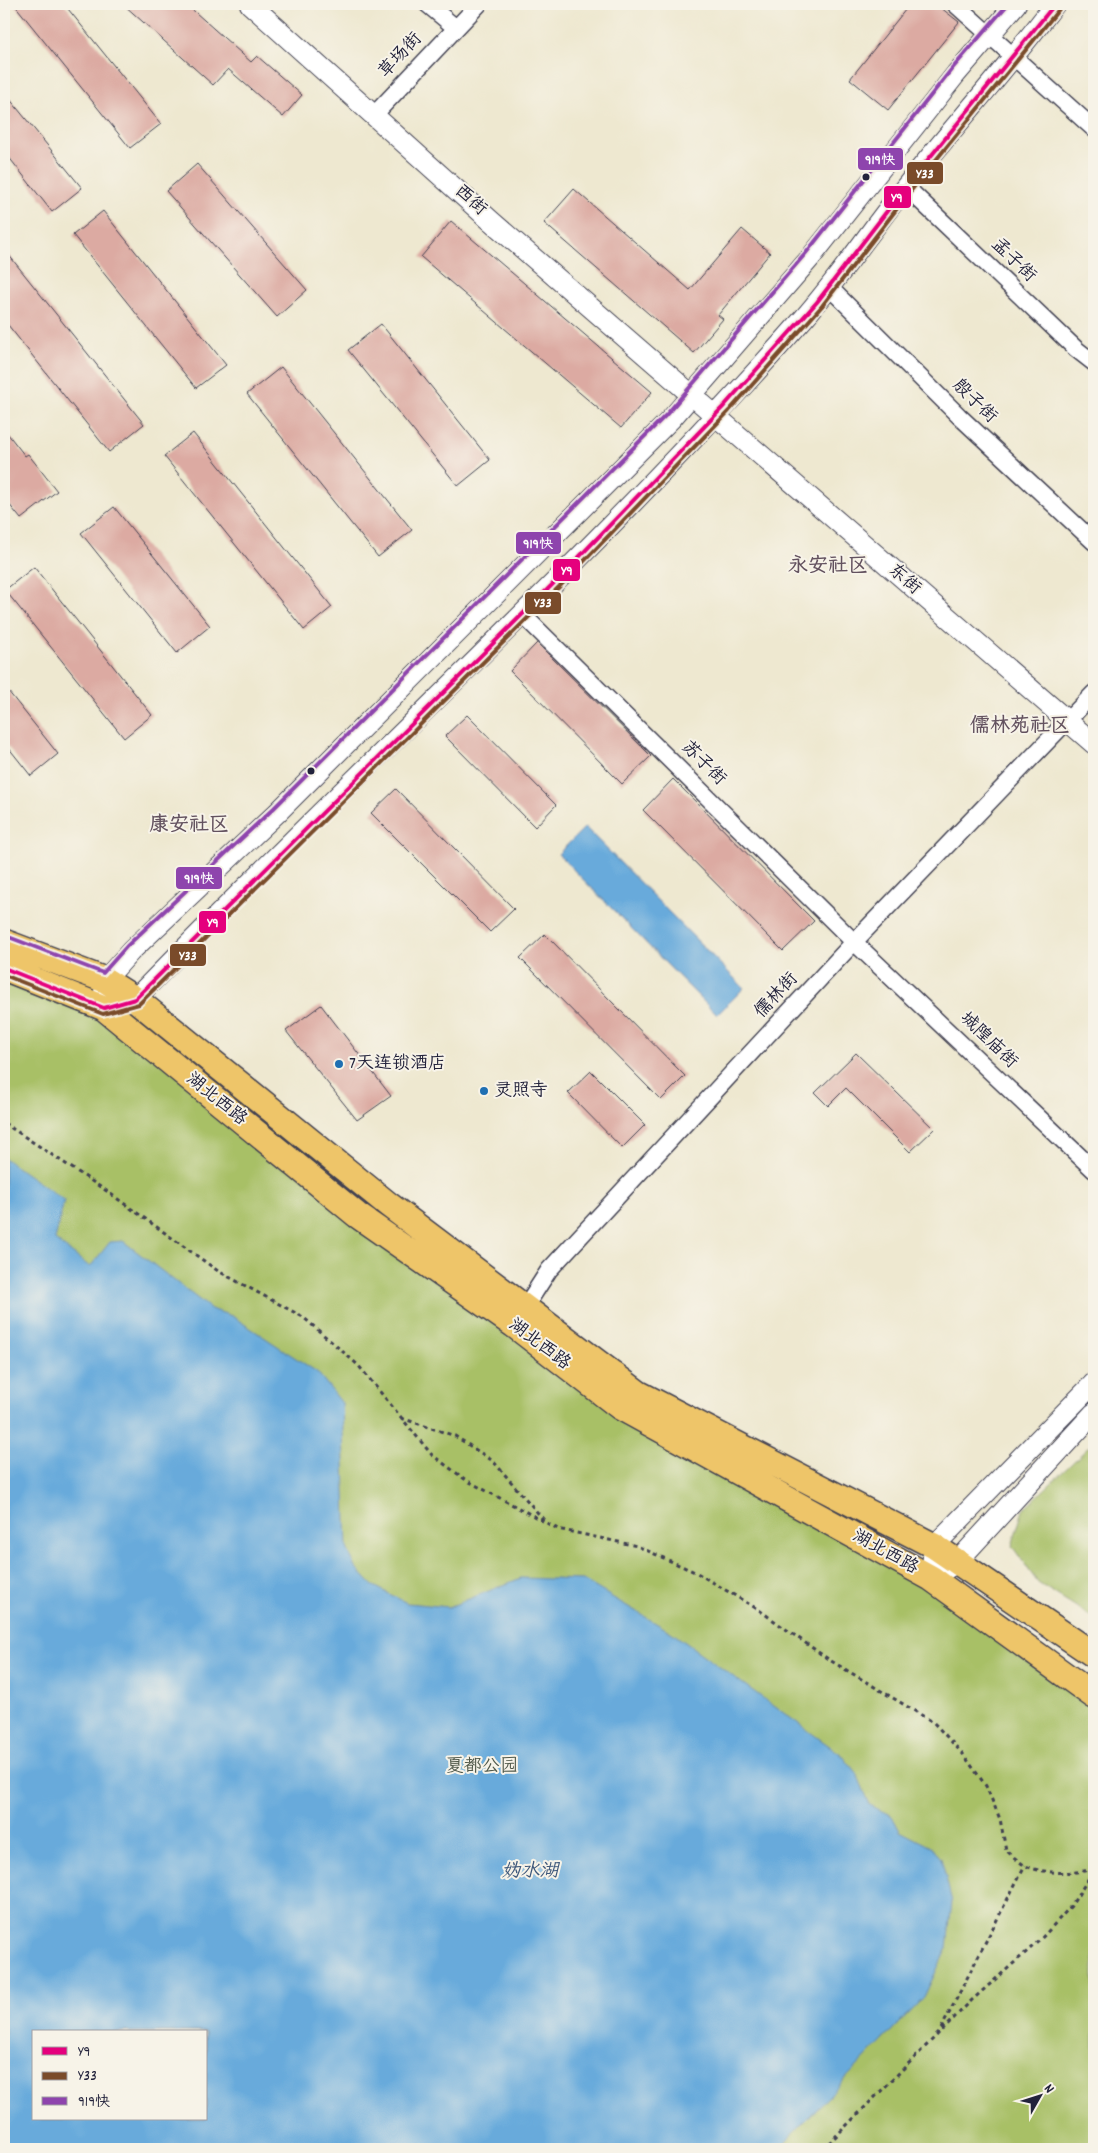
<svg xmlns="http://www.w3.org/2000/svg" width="1098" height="2153" viewBox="0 0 1098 2153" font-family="Dekko,'LXGW WenKai TC',sans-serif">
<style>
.green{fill:#a8c066;stroke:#657150;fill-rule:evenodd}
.water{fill:#67aadb;stroke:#44668b;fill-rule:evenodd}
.building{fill:#dcaaa2}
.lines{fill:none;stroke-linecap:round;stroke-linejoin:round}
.minor-casing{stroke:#414051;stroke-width:19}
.tertiary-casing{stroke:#414051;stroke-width:22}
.primary-casing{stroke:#414051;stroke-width:28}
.path{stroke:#414051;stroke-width:3;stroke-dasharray:4 4;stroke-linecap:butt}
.minor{stroke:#fff;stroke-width:16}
.tertiary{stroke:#fff;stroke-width:20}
.primary{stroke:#eec569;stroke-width:25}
.bus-1-casing{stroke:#f7f3e8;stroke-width:8}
.bus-2-casing{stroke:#f7f3e8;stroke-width:8}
.bus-3-casing{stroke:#f7f3e8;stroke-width:8}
.bus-1{stroke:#e5007d;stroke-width:4}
.bus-2{stroke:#7a4b2a;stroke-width:4}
.bus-3{stroke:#8e44ad;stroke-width:4}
.bus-dot{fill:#22223b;stroke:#f7f3e8;stroke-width:2}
.poi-dot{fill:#1f6fb2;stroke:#f7f3e8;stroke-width:2}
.labels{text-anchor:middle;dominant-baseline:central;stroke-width:4;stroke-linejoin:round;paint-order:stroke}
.street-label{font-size:18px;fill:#22223b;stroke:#f7f3e8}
.poi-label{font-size:18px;fill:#22223b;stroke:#f7f3e8;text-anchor:start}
.park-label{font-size:18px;fill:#51594a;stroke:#f7f3e8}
.water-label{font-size:19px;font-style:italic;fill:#3e587b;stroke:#f7f3e8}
.quarter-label{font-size:20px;font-weight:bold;fill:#63525f;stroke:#f7f3e8}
.line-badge{stroke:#f7f3e8;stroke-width:2}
.badge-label{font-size:14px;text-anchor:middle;font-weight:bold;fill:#fff}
</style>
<rect width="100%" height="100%" fill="#f7f3e8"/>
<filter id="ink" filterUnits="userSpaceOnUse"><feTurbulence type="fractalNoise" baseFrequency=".02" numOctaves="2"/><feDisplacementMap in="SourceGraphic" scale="10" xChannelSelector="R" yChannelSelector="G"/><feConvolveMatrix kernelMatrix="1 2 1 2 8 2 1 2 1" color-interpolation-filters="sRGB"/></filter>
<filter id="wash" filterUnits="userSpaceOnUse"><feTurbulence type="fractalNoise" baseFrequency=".0096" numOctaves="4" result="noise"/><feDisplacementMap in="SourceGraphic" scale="20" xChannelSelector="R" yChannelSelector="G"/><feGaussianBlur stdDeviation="1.12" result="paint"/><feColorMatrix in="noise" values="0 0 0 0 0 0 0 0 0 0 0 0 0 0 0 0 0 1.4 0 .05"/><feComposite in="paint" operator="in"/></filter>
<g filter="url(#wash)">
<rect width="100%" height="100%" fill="#eee8d0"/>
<path class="green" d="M4,973l100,35 253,207 574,363 163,118v453h-1090zM34,2032h172v87h-172z
M1094,1442v176l-56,-35 -26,-37 11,-36z"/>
<path class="water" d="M585,827l159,161 -27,27 -159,-161z
M4,1158l60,42 -9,40 35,27 20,-25 13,-1 88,68 21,7 85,56 25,31 5,145 9,20 16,17 35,18 42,4 72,-29 62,2 88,52 171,123 15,19 13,31 22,11 8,15 31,16 10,11 11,44 -5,46 -23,49 -146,152h-774zM34,2032h172v87h-172z"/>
<g id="blocks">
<path class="building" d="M14,4h50l97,120 -31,24z
M123,4h63l65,58 6,-6 45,39 -19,22 -55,-48 -15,16z
M910,4h26l23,18 -71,88 -38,-31z
M4,92l78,96 -30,24 -48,-61z
M197,164l110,126 -30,27 -111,-126z
M574,189l116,101 52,-61 28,24 -52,62 5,4 -29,34 -150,-130z
M103,211l123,154 -30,23 -123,-153z
M451,221l201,171 -31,36 -200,-171z
M4,249l140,175 -35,28 -105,-132z
M381,324l109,136 -32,26 -110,-136z
M281,367l131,163 -34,27 -131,-163z
M4,429l21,27 3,-2 29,37 -36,28 -17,-21z
M193,433l139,174 -28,23 -140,-174z
M114,507l96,119 -33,27 -96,-120z
M34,567l118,148 -28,23 -119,-148z
M537,643l114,113 -29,28 -112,-113z
M4,686l54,68 -27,22 -27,-34z
M467,715l89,90 -21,22 -90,-91z
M673,779l141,142 -31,30 -140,-141z
M396,789l118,120 -24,23 -119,-119z
M545,934l140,142 -24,24 -141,-142z
M321,1005l70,91 -34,24 -71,-89z
M856,1053l78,76 -24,23 -64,-64 -18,18 -13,-13z
M591,1071l54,54 -23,23 -54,-55z"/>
</g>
</g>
<g filter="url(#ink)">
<use href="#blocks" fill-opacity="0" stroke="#414051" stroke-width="1"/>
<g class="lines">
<g class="minor-casing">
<path id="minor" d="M427,4l29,24
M955,4l139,125
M374,115l105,-111
M906,187l170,162 18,14
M829,287l130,129 135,126
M523,615l331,327 240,228
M520,1315l29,-45 305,-328 240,-249"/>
</g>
<g class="tertiary-casing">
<path id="tertiary" d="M250,4l241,217 603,523
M104,994l1,-14 26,-29 147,-139 393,-393 140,-162 145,-183 60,-70
M122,1003l13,-4c222,-229 459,-442 669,-681 36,-41 66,-87 100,-129 50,-63 103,-121 151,-185
M944,1570l12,-7 138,-150
M931,1578l3,-32 160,-163"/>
</g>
<g class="primary-casing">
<path id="primary" d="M4,942l101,38 30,19 254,206 249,188 296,153 160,109
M4,968l100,40 253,207 157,110 106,82 311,171 163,118"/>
</g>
<path class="path" d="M4,1123l104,69 110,79 85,46 55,48 74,90 34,25 92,49 79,17 60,27 62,37 69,49 105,63 30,32 23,32 14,33 6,31c5,5 12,11 18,15 17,9 53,10 70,3
M401,1418l54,18 38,25 51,59
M941,2029l84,-164
M823,2149l149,-149 68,-60 31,-34 23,-36"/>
<use href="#minor" class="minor"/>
<use href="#tertiary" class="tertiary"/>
<use href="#primary" class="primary"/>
<g class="bus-1-casing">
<path id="bus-1" d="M4,968l100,40 31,-9 424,-421 165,-172 93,-104 87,-113 151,-185"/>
</g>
<g class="bus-2-casing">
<path id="bus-2" d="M4,975l99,39 36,-10 424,-421 166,-172 93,-105 87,-113 151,-185"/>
</g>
<g class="bus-3-casing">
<path id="bus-3" d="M6,936l97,37 24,-27 147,-138 392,-393 140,-162 145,-183 57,-66"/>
</g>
<use href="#bus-1" class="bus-1"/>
<use href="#bus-2" class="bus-2"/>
<use href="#bus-3" class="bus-3"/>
</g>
</g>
<g class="bus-dot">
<circle cx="866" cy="177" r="4.5"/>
<circle cx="311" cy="771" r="4.5"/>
</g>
<g class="poi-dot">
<circle cx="339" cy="1064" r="5"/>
<circle cx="484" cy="1091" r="5"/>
</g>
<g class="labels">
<g class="street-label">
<text transform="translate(401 56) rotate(-47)">草场街</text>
<text transform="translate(470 201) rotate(42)">西街</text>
<text transform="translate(1013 261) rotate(44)">孟子街</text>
<text transform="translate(974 402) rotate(44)">殷子街</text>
<text transform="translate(904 580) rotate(41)">东街</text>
<text transform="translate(703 764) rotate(45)">苏子街</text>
<text transform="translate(777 996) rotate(-47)">儒林街</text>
<text transform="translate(988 1041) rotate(44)">城隍庙街</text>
<text transform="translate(216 1100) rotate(39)">湖北西路</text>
<text transform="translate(539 1345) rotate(37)">湖北西路</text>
<text transform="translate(885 1553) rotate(29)">湖北西路</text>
</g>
<g class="poi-label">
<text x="349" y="1064">7天连锁酒店</text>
<text x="494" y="1091">灵照寺</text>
</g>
<g class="park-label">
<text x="482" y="1767">夏都公园</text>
</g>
<g class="water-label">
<text x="530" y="1872">妫水湖</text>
</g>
<g class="quarter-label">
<text x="828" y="567">永安社区</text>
<text x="1020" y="727">儒林苑社区</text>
<text x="189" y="826">康安社区</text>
</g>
</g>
<g class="line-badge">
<rect x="857" y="147" width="47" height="24" rx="5" fill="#8e44ad"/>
<rect x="906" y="161" width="38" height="24" rx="5" fill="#7a4b2a"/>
<rect x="883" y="185" width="29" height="24" rx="5" fill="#e5007d"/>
<rect x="515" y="531" width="47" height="24" rx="5" fill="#8e44ad"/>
<rect x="552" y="558" width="29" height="24" rx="5" fill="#e5007d"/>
<rect x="524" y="591" width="38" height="24" rx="5" fill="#7a4b2a"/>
<rect x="175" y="866" width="48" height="24" rx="5" fill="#8e44ad"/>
<rect x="198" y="910" width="29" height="24" rx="5" fill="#e5007d"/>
<rect x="169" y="943" width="38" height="24" rx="5" fill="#7a4b2a"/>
</g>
<g class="badge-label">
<text x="880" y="164">919快</text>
<text x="925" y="178">Y33</text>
<text x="897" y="202">Y9</text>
<text x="538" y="548">919快</text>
<text x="567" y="575">Y9</text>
<text x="543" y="607">Y33</text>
<text x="199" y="883">919快</text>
<text x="213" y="927">Y9</text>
<text x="188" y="960">Y33</text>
</g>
<rect width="1098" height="2153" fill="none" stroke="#f7f3e8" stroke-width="20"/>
<rect x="32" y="2030" width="175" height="90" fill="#f7f3e8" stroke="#a29fa3"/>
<rect x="42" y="2047" width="25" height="8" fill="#e5007d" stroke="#a29fa3"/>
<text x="78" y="2056" font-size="15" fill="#22223b">Y9</text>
<rect x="42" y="2072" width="25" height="8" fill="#7a4b2a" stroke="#a29fa3"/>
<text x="78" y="2080" font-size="15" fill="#22223b">Y33</text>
<rect x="42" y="2097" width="25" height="8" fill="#8e44ad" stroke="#a29fa3"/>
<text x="78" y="2106" font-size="15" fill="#22223b">919快</text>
<g transform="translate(1040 2096) rotate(51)" stroke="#f7f3e8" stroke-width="4" paint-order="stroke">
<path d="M0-4L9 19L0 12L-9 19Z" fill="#22223b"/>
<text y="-8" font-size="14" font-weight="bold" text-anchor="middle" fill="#22223b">N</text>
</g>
</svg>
